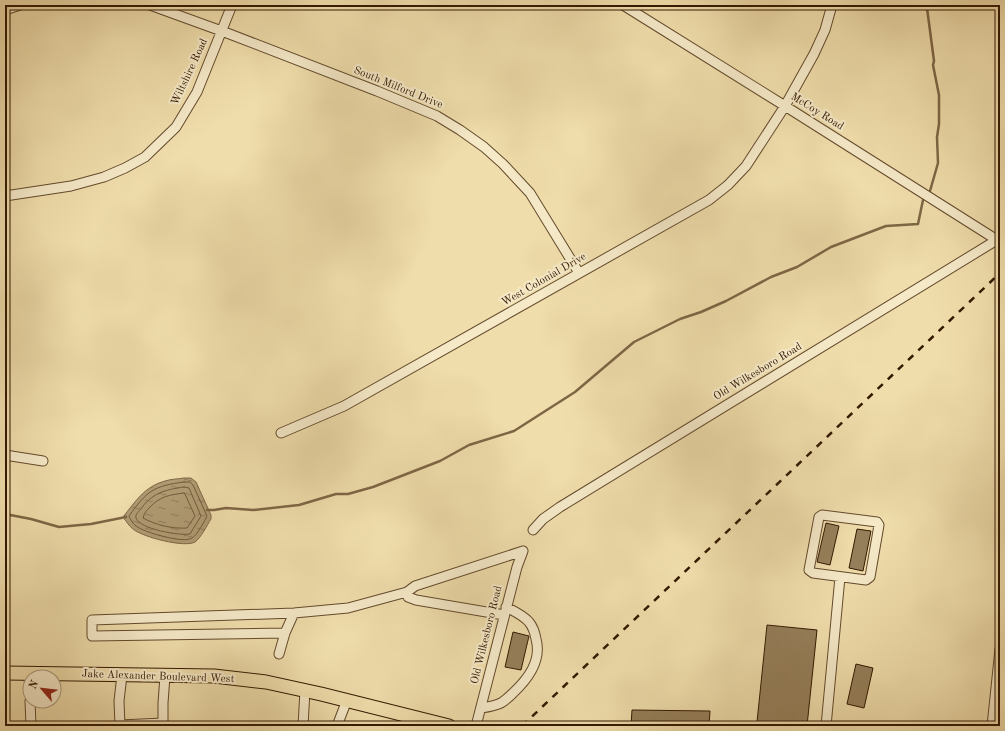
<svg xmlns="http://www.w3.org/2000/svg" width="1005" height="731" viewBox="0 0 1005 731" font-family="'Old Standard TT',serif">
<style>
.water{fill:url(#water-ripples);stroke:#7e6645}
.lines{fill:none;stroke-linecap:round;stroke-linejoin:round}
.shore{stroke:#725a3a;stroke-width:1}
.stream{stroke:#7e6645;stroke-width:2.5}
.building{fill:#957f5a;stroke:#341902}
.minor-casing{stroke:#634a2c;stroke-width:11}
.highway-casing{stroke:#341902;stroke-width:15}
.minor{stroke:#f5e9c8;stroke-width:9}
.highway{stroke:#efddab;stroke-width:13}
.rail{stroke:#341902;stroke-width:2.5;stroke-dasharray:7 7;stroke-linecap:butt}
.labels{text-anchor:middle;dominant-baseline:central;stroke-width:4;stroke-linejoin:round;paint-order:stroke}
.street-label{font-size:11px;fill:#341902;stroke:#f5e9c8}
</style>
<defs>
<pattern id="water-ripples" width="26" height="14" patternUnits="userSpaceOnUse"><rect width="26" height="14" fill="#af9a72"/><path d="M2 4q2-2 4 0t4 0M15 11q2-2 4 0t4 0" fill="none" stroke="#8f7d5b"/></pattern>
</defs>
<rect width="100%" height="100%" fill="#efddab"/>
<filter id="stains"><feTurbulence type="fractalNoise" baseFrequency=".005" numOctaves="4"/><feColorMatrix values="0 0 0 0 .2 0 0 0 0 .09 0 0 0 0 .02 0 0 0 .5 -.17"/></filter>
<radialGradient id="worn" r=".72"><stop offset=".6" stop-color="#630" stop-opacity="0"/><stop offset="1" stop-color="#630" stop-opacity=".3"/></radialGradient>
<path class="water" d="M184,478h7l5,4 15,33v4c-4,6 -10,19 -16,23 -10,6 -53,-5 -62,-13 -4,-3 -7,-8 -10,-12 12,-15 22,-31 42,-36 6,-2 13,-2 19,-3z"/>
<g class="lines">
<path class="shore" d="M184,482h6l3,3 14,31 -1,2c-3,6 -9,17 -14,20 -8,6 -49,-6 -56,-12 -3,-2 -6,-7 -7,-10 18,-25 24,-30 55,-34z
M184,487l5,1 12,28 -11,18c-10,2 -51,-5 -54,-16 -1,-3 2,-6 4,-8 12,-17 24,-20 44,-23z
M184,493l1,1 10,22 -8,12c-15,1 -31,-3 -44,-10 1,-5 4,-8 7,-11 11,-11 19,-12 34,-14z"/>
<path class="stream" d="M927,5v3l7,53 -1,4 6,30v29l-2,13 1,26 -8,28
M207,510h7l12,-2 27,2 46,-5 37,-11h12l25,-7 67,-26 29,-16 45,-14 61,-39 59,-50 46,-23 21,-7 25,-11 45,-24 26,-10 34,-20 55,-21 32,-2 5,-24
M5,514l26,5 28,8 32,-3 35,-7"/>
</g>
<path class="building" d="M826,523l13,3 -9,39 -13,-3z
M857,529l14,2 -8,40 -14,-3z
M767,625l50,5 -10,96h-14l-36,-4z
M513,632l16,4 -8,34 -16,-3z
M856,664l17,4 -9,40 -17,-4z
M632,710l78,1 -1,15h-78z"/>
<g class="lines">
<g class="minor-casing">
<path id="minor" d="M150,5l77,28 150,58 60,25 23,14 24,17 19,17 27,29 49,80
M623,5l162,101 212,134
M5,10l15,-5
M5,196l66,-10 33,-9 21,-9 20,-11 31,-30 21,-35 35,-87
M281,433l63,-27 365,-206 19,-15 18,-19 39,-60 29,-52 11,-24 7,-25
M5,455l38,6
M822,515l55,7 2,3 -9,52 -4,3 -53,-7 -4,-3 10,-53z
M533,530l10,-11 17,-12 440,-269
M294,613l-9,20 -193,3v-16l202,-7 54,-5 59,-16
M504,615l-88,-15 -8,-3 -1,-5 8,-6 108,-35
M279,654l6,-21
M29,673l1,19
M30,701l1,25
M481,708c7,-1 14,-2 20,-5 5,-3 9,-7 12,-10 15,-14 29,-32 23,-54 -1,-6 -3,-12 -7,-17 -6,-7 -15,-11 -23,-15
M120,725l43,-2
M120,726l-1,-25 3,-26
M163,726v-23l2,-27
M303,726l2,-36
M337,726l10,-26
M476,726l41,-159 6,-16
M826,726l14,-149
M992,726l8,-77"/>
</g>
<g class="highway-casing">
<path id="highway" d="M5,673l209,3 52,6 55,12 128,32"/>
</g>
<use href="#minor" class="minor"/>
<use href="#highway" class="highway"/>
<path class="rail" d="M522,726l478,-453"/>
</g>
<g class="labels">
<g class="street-label">
<text transform="translate(190 72) rotate(-65)">Wiltshire Road</text>
<text transform="translate(398 88) rotate(22)">South Milford Drive</text>
<text transform="translate(817 112) rotate(32)">McCoy Road</text>
<text transform="translate(544 280) rotate(-30)">West Colonial Drive</text>
<text transform="translate(758 372) rotate(-31)">Old Wilkesboro Road</text>
<text transform="translate(487 635) rotate(-76)">Old Wilkesboro Road</text>
<text transform="translate(158 677) rotate(2)">Jake Alexander Boulevard West</text>
</g>
</g>
<rect width="1005" height="731" fill="none" stroke="#efddab" stroke-width="20"/>
<rect x="6" y="6" width="993" height="719" fill="none" stroke="#341902" stroke-width="2"/>
<rect x="10" y="10" width="985" height="711" fill="none" stroke="#341902"/>
<g transform="translate(42 689) rotate(298)"><circle r="19" fill="#f5e9c8" stroke="#a89679"/>
<path d="M0-3L7 15L0 10L-7 15Z" fill="#8f2418"/>
<text y="-6" font-size="11" font-weight="bold" text-anchor="middle" fill="#341902">N</text>
</g>
<rect width="100%" height="100%" filter="url(#stains)"/>
<rect width="100%" height="100%" fill="url(#worn)"/>
</svg>
